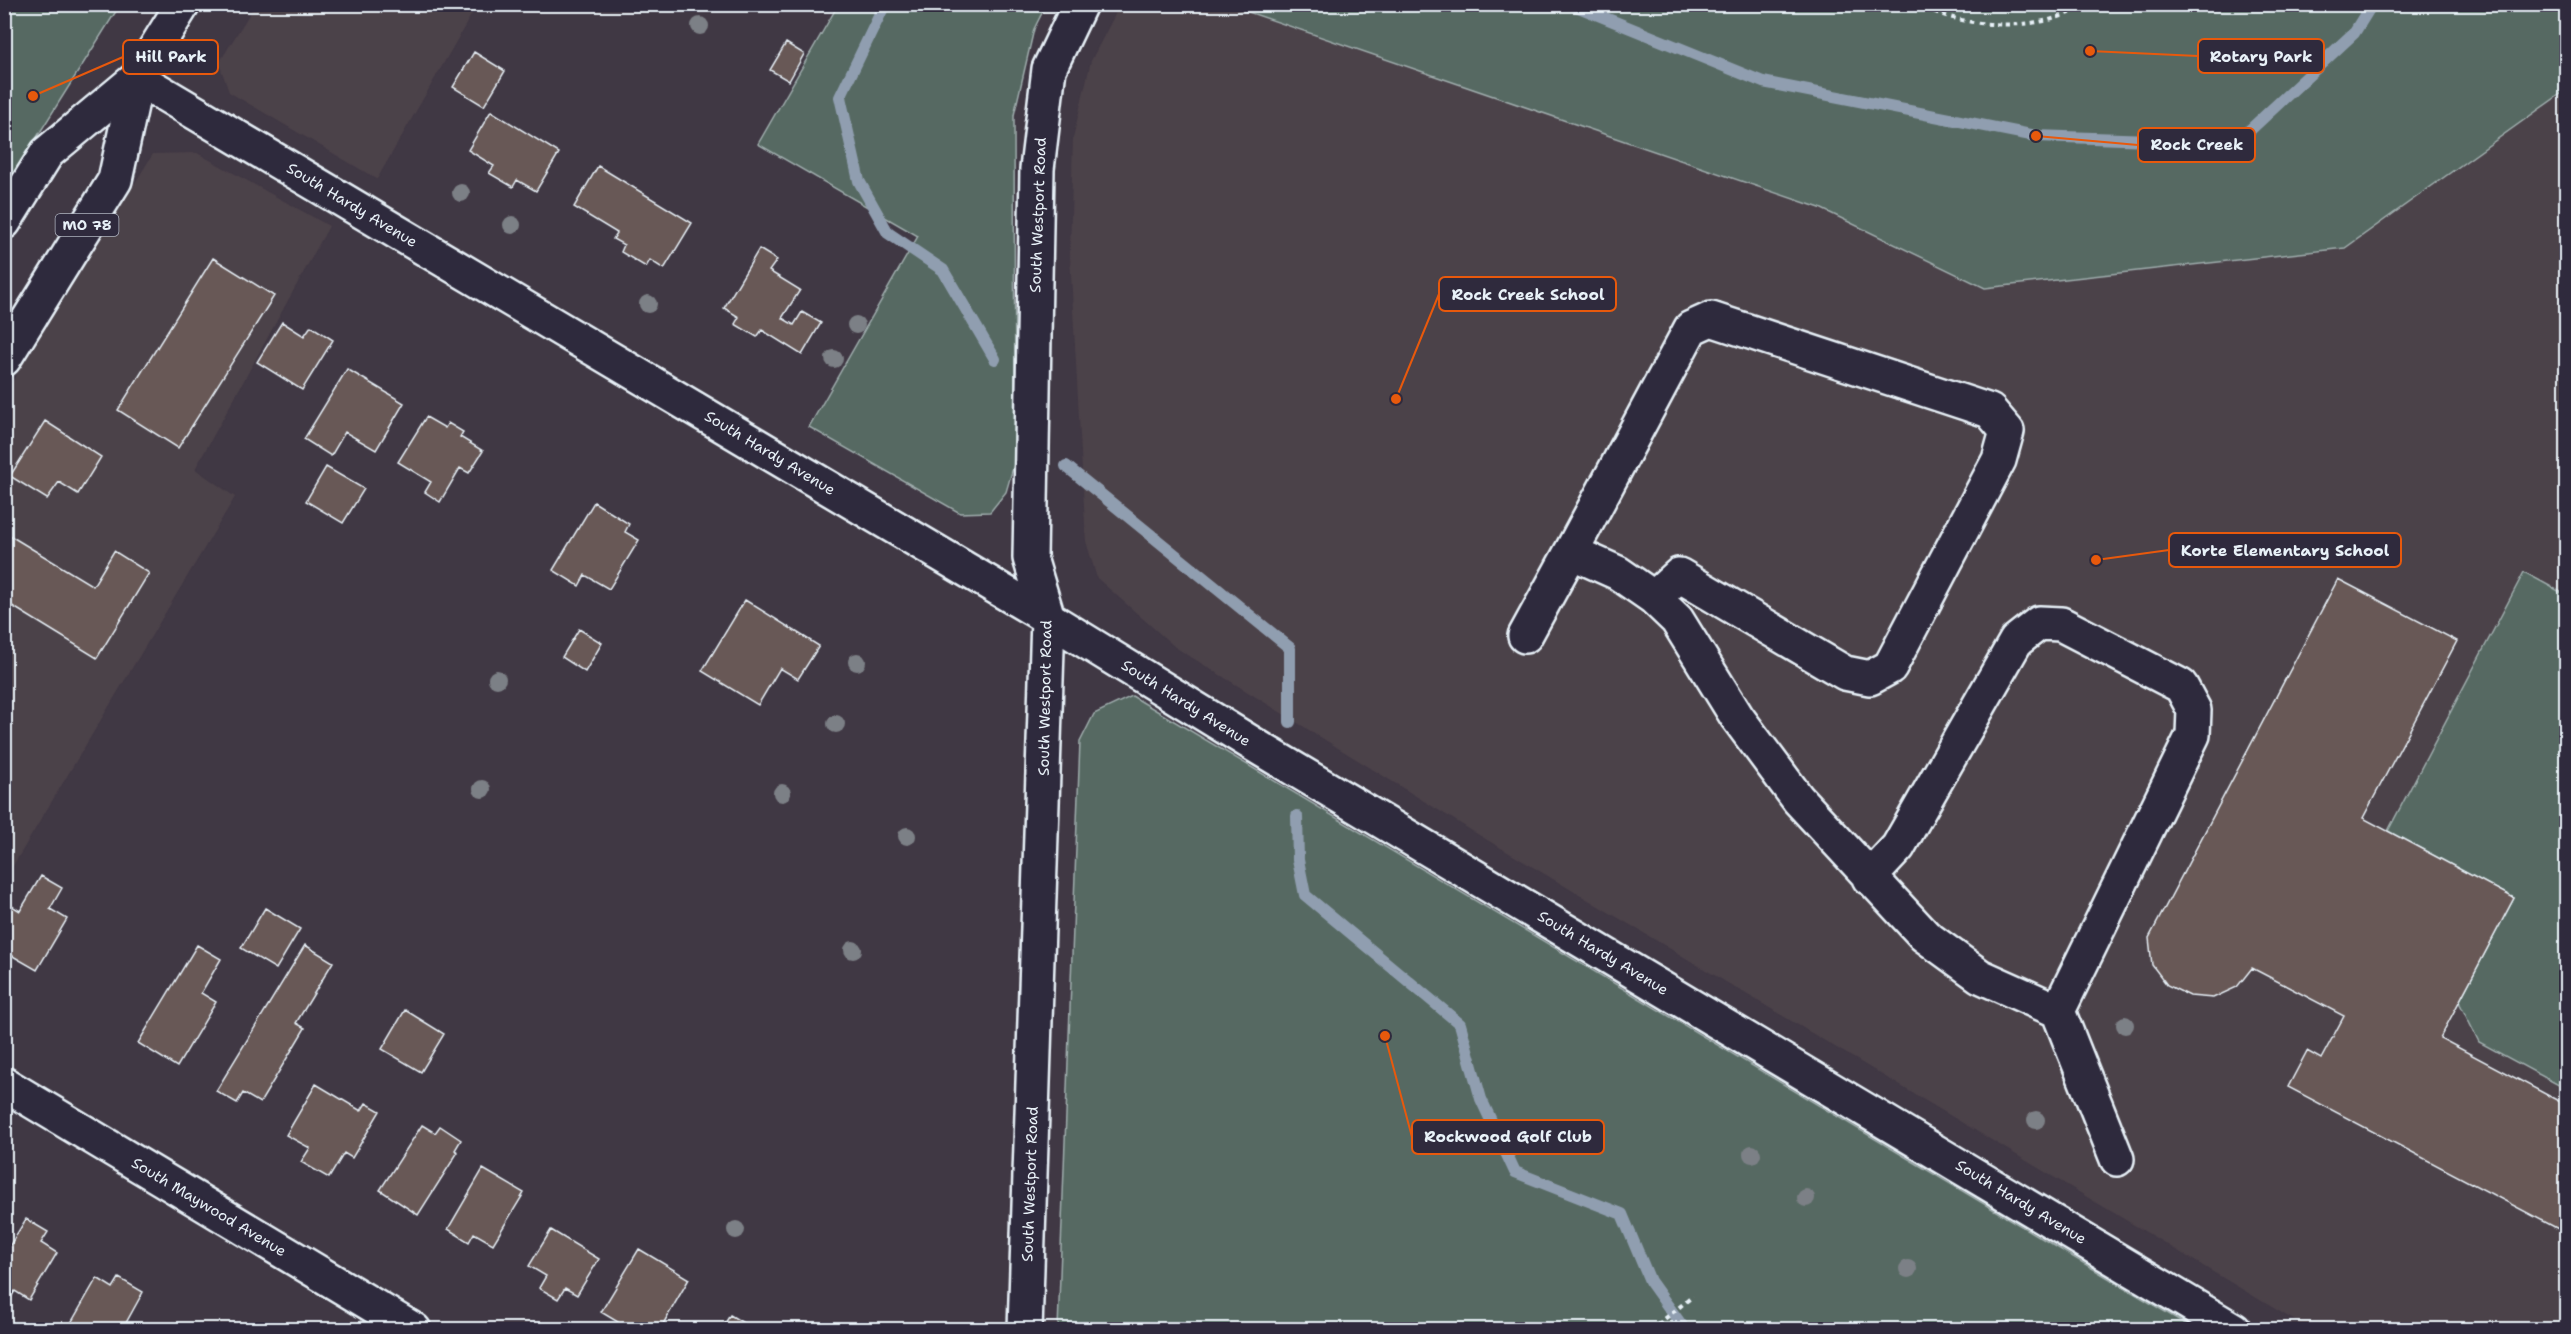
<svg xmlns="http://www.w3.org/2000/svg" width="2571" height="1334" viewBox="0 0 2571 1334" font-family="'Shantell Sans',sans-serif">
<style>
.built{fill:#4c4249}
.green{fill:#566962;stroke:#9fadad;stroke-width:1.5}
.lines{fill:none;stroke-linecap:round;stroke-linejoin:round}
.stream{stroke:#909eb0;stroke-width:12}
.building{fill:#685856;stroke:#e8f1f8;stroke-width:1.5}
.minor-casing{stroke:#e8f1f8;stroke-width:38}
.major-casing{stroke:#e8f1f8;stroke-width:38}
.path{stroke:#e8f1f8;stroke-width:4;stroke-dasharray:4.5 4.5;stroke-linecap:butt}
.minor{stroke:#2f2a3d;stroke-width:33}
.major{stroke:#2f2a3d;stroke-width:33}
.tree{fill:#7c8086}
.labels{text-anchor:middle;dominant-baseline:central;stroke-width:4.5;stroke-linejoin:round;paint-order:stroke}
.shield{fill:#2f2a3d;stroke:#b0b5c0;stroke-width:1.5}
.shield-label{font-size:14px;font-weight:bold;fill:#e8f1f8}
.street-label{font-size:15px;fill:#e8f1f8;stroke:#2f2a3d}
.leader{fill:none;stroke:#e8590c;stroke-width:2}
.callout-dot{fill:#e8590c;stroke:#2f2a3d;stroke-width:2}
.callout{fill:#2f2a3d;stroke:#e8590c;stroke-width:2}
.callout-label{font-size:16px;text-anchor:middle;font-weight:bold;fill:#e8f1f8}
</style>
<rect width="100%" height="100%" fill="#403844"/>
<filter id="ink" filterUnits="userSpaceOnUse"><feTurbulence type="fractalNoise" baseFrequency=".0167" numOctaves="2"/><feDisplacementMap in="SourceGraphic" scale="12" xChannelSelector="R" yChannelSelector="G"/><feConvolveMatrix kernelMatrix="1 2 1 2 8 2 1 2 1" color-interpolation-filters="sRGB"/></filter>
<g filter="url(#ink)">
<path class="built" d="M255,5v-1l222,1 -100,174 -148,-87 -10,-29z
M1120,5h108l592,203 165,80 360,-40 221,-158v1239h-257l-835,-497 -299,-185 -78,-69 -11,-37 -16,-285 3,-118 18,-77z
M197,153l132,73 -134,243 40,28 -230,382 -1,-484 149,-241z"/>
<path class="green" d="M5,4l115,1 -115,183 -1,-183z
M838,5h208l-12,24 -20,86 1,346 -9,31 -16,20 -30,1 -151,-86 109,-191 -160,-92z
M1228,5h1338v85l-221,158 -360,40 -165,-80z
M2524,572l42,23v494l-87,-47 -20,-40 55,-104 -126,-67z
M1132,696l1062,633h-1136l22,-587 14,-28z"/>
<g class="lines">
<path class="stream" d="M885,4l-45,93 19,84 29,52 55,37 52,89
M1571,4l192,78 273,54 200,7 118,-110 18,-29
M1066,466l224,182v74
M1297,816l1,44 7,35 155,129 21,75 34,73 107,42 28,67 35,49"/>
</g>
<path class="building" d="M786,43l18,11 -15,27 -19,-11z
M474,52l31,19 -21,35 -31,-19z
M491,111l68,42 -23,38 -19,-11 -4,7 -24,-14 5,-7 -26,-16z
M598,166l94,57 -28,46 -14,-9 -4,7 -25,-15 3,-7 -11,-6 4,-6 -43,-26z
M759,249l18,11 -8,11 31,19 -18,28 12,7 8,-13 19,11 -19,32 -40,-25 -5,7 -22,-13 4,-7 -15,-9z
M213,258l61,38 -96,152 -60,-38z
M282,322l22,14 7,-10 22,14 -31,50 -45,-28z
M347,369l57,34 -28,47 -31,-18 -14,24 -27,-17z
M426,417l19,11 3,-5 15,9 -3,5 23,14 -14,22 -9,-5 -20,34 -15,-10 6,-10 -33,-20z
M45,421l56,36 -23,37 -19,-12 -12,17 -37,-23z
M326,467l38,22 -21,34 -37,-22z
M594,502l35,22 -4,8 14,8 -30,49 -24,-14 -6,11 -26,-16z
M4,532l89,54 21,-35 35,22 -52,85 -93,-57z
M2338,579l119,62 -94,177 151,80 -74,140 126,67v128l-278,-146 19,-36 14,8 23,-43 -92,-48 -15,19 -24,11 -23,-2 -23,-11 -15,-20 -3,-27z
M745,600l74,46 -21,33 -18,-11 -22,37 -56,-34z
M579,629l23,14 -17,29 -23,-15z
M41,876l21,12 -12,21 17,10 -30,51 -33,-19v-50l16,10z
M265,908l35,21 -24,40 -35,-21z
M197,945l24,14 -20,34 15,9 -39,65 -39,-24z
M305,945l28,17 -37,61 9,5 -45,75 -17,-10 -6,10 -21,-12z
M405,1010l39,24 -23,38 -39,-23z
M316,1084l45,27 5,-8 14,8 -28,47 -8,-5 -15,25 -28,-16 9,-14 -24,-13z
M422,1125l13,8 5,-7 21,14 -6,10 3,2 -40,63 -38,-25z
M483,1169l41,24 -31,51 -19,-11 -5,9 -21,-13z
M26,1219l22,13 -7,11 16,10 -28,47 -14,-9 -6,9 -5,-3v-42z
M551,1230l48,29 -22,36 -12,-7 -7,11 -19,-11 7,-12 -17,-10z
M639,1249l50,30 -26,45 10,6h-59l4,-8 -17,-10z
M97,1278l16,10 6,-10 24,14 -21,38h-55z
M730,1315l25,15h-34z"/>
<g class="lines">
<g class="minor-casing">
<path id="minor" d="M137,78l911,540 213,131 973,581
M1571,552l120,-224 20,-9 279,92 17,20 -8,29 -109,207 -20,11 -25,-5 -166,-98 -25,23
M1525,636l46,-84 47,21 36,25 23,22 60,97 61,82 127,137 55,40 78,35
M1869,878l29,-31 118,-206 23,-18 22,1 120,62 13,24 -1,25 -135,276 59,148
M4,1084l410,246
M1025,1330l23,-712 -18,-60 7,-389 12,-100 31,-65"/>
</g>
<g class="major-casing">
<path id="major" d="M4,222l43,-69 90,-75 46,-74
M4,359l111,-179 22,-102"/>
</g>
<path class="path" d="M1918,4c37,21 90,25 131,16 14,-4 29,-10 43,-16
M1651,1330l42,-34"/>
<use href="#minor" class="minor"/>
<use href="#major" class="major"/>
</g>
<g class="tree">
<circle cx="700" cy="26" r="9"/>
<circle cx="461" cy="193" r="9"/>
<circle cx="512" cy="225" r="9"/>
<circle cx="648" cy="304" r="9"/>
<circle cx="856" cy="325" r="9"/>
<circle cx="834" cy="359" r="9"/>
<circle cx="857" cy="662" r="9"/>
<circle cx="497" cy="679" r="9"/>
<circle cx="836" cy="724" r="9"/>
<circle cx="482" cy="789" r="9"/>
<circle cx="782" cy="793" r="9"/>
<circle cx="907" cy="836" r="9"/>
<circle cx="853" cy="950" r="9"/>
<circle cx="2125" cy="1025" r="9"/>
<circle cx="2036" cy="1120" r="9"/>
<circle cx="1752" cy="1154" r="9"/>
<circle cx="1806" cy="1198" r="9"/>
<circle cx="736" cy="1230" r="9"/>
<circle cx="1908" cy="1269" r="9"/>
</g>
</g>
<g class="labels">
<rect class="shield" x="55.5" y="214" width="63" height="22" rx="4.5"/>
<g class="shield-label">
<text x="87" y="225">MO 78</text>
</g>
<g class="street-label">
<text transform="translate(352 205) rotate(31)">South Hardy Avenue</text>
<text transform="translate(1038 215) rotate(-88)">South Westport Road</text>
<text transform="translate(770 453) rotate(31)">South Hardy Avenue</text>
<text transform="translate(1045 698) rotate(-89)">South Westport Road</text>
<text transform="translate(1186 703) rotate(32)">South Hardy Avenue</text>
<text transform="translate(1603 953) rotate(31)">South Hardy Avenue</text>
<text transform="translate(1030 1184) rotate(-88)">South Westport Road</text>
<text transform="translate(2021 1202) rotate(31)">South Hardy Avenue</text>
<text transform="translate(209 1207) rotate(31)">South Maywood Avenue</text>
</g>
</g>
<path class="leader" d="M2090 51L2198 56M33 96L123 57M2036 136L2138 145M1396 399L1439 294M2096 560L2169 550M1385 1036L1412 1137"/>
<g class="callout-dot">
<circle cx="2090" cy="51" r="6"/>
<circle cx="33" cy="96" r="6"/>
<circle cx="2036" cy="136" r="6"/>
<circle cx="1396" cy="399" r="6"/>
<circle cx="2096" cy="560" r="6"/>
<circle cx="1385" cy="1036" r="6"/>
</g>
<g class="callout">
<rect x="2198" y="39" width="126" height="34" rx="6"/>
<rect x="123" y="40" width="95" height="34" rx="6"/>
<rect x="2138" y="128" width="117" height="34" rx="6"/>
<rect x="1439" y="277" width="177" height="34" rx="6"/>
<rect x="2169" y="533" width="232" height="34" rx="6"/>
<rect x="1412" y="1120" width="192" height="34" rx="6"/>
</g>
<g class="callout-label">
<text x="2261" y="62">Rotary Park</text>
<text x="171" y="62">Hill Park</text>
<text x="2197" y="150">Rock Creek</text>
<text x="1528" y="300">Rock Creek School</text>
<text x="2285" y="556">Korte Elementary School</text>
<text x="1508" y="1142">Rockwood Golf Club</text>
</g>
<rect width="2571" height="1334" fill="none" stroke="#2f2a3d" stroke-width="24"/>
<rect x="12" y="12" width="2547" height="1310" fill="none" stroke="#e8f1f8" stroke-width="2" filter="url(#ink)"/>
</svg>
